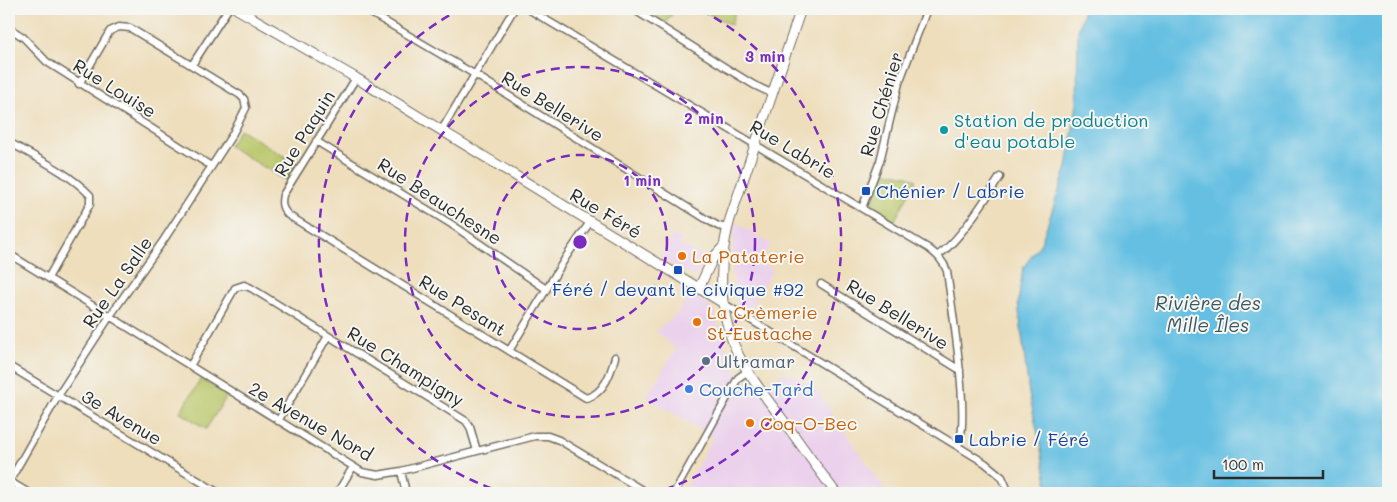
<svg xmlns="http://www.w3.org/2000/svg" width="1397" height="502" viewBox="0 0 1397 502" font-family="Mali,sans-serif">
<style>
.built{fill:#ebd1ec}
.green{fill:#b8c668;stroke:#72784a}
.water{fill:#65bfe2;stroke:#487586}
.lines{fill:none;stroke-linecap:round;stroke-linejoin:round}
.street-casing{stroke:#6f6a5e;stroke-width:9}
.secondary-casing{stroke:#6f6a5e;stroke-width:11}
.street{stroke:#fff;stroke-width:6}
.secondary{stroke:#fff;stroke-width:9}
.ring{fill:none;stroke:#7b2cbf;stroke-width:2.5;stroke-dasharray:9 6}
.culture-dot{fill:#0f9aa8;stroke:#f6f6f2;stroke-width:2}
.transit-dot{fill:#1a4fb4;stroke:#f6f6f2;stroke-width:2}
.food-dot{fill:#e8710a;stroke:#f6f6f2;stroke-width:2}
.service-dot{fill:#5c6f8a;stroke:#f6f6f2;stroke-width:2}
.shop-dot{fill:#3f7fe0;stroke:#f6f6f2;stroke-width:2}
.labels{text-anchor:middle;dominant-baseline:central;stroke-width:4;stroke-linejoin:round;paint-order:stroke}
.street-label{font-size:18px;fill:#2b2b2b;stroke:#f6f6f2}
.culture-label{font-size:18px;fill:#0d838f;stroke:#f6f6f2;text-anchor:start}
.transit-label{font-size:18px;fill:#164399;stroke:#f6f6f2;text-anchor:start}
.food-label{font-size:18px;fill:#c56008;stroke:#f6f6f2;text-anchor:start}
.service-label{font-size:18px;fill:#4e5e75;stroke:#f6f6f2;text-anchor:start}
.shop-label{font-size:18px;fill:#366cbe;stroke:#f6f6f2;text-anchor:start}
.water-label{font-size:19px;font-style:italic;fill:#3c5762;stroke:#f6f6f2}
.centre{fill:#7b2cbf;stroke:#f6f6f2;stroke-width:2.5}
.ring-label{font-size:15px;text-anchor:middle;font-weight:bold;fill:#7b2cbf;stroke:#f6f6f2;stroke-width:4;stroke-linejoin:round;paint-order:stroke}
</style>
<rect width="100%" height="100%" fill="#f6f6f2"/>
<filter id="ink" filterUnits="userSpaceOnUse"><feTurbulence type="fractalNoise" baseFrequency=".02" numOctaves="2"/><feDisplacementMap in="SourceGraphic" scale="10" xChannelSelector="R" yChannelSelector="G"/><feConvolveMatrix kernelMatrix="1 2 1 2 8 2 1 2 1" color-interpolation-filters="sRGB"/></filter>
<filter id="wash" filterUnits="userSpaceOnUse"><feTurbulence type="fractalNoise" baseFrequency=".0096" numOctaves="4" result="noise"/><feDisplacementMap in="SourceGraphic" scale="20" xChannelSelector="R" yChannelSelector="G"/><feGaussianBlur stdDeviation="1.12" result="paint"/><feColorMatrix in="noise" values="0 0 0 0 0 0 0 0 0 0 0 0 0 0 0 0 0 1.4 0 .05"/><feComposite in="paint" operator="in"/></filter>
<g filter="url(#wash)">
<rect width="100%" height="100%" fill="#eedebc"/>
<path class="built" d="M735,222l36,22 -11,18 13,8 -25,41 -11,-7 -3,-14 -2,-37z
M673,234l9,4 -3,6 26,13 -9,20 -18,-8 -18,-12z
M690,293l22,15 20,58 19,28 34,-22 7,5 2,-2 20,12 73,106h-204l30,-56 -67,-40 30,-48 -20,-18 22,-18z"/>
<path class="green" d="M635,9h40l-11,17z
M699,9h37l-5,16z
M240,129l57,35 -10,17 -58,-35z
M888,172l20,4 8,4 -22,42 -20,-11 -2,-5 8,-32z
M201,379l26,17 -21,33 -26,-17z"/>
<path class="water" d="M1084,9h304v484h-339l-10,-54 -10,-45 -11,-91 5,-35 18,-25 26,-76 10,-64 1,-72z"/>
</g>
<g filter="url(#ink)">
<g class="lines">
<g class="street-casing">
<path id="street" d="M364,9l110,65 232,145 12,7 9,2
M528,9l400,239c9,7 15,12 19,23 4,32 24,151 11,174
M633,9l93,59 28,17 19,9
M9,28l14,9 24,25 164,104
M192,65l36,-56
M356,78l-73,117c-2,9 -1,13 5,20l298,183c18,-4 25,-25 29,-41
M441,131l73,-122
M316,141l135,83 95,65
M9,142c27,16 59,30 81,53v9l-42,74
M862,208l18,-47 19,-78 28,-74
M9,254l353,218 16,3 23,-4 134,-35h13l11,4 88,53
M938,255c21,-13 48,-57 62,-78
M821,284l139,86
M723,303l262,160 17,14 7,16
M509,351l57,-94 24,-35
M9,366l210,127
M190,366l45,-78 9,-3 7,3 215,133 4,6 7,24
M278,421l50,-85
M401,471l5,22
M9,481l20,12
M9,482l49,-86 52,-80 53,-75 69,-106 14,-27 -2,-9 -4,-4 -110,-67 -11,-1 -9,4 -31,53
M337,493l16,-26
M674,493l64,-115 10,-7"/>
</g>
<g class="secondary-casing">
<path id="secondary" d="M237,9l119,69 367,225
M801,9l-71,210c-13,47 -12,97 11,141 11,20 25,38 39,56 19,26 37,52 56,77
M699,288l14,-30 11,-12"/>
</g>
<use href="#street" class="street"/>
<use href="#secondary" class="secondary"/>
</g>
</g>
<g class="ring">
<circle cx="580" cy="242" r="87"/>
<circle cx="580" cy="242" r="175"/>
<path d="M506 493A262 262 0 0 1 459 10M701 10A262 262 0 0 1 654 493"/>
</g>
<circle class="culture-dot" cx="944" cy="130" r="5"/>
<g class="transit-dot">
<rect x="861" y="186" width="10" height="10" rx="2.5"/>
<rect x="673" y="265" width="10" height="10" rx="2.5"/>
<rect x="954" y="434" width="10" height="10" rx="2.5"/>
</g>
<g class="food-dot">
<circle cx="682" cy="256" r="5"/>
<circle cx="697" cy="322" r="5"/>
<circle cx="750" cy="423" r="5"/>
</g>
<circle class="service-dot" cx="706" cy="361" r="5"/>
<circle class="shop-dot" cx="689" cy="389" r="5"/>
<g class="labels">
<g class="street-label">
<text transform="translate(115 88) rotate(32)">Rue Louise</text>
<text transform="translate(881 104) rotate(-73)">Rue Chénier</text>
<text transform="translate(553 106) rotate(32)">Rue Bellerive</text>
<text transform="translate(304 133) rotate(-58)">Rue Paquin</text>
<text transform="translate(793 149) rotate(31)">Rue Labrie</text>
<text transform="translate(440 201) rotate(33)">Rue Beauchesne</text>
<text transform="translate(606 213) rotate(31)">Rue Féré</text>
<text transform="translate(117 282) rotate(-55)">Rue La Salle</text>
<text transform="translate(463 305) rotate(32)">Rue Pesant</text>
<text transform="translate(898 314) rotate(32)">Rue Bellerive</text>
<text transform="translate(406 366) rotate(32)">Rue Champigny</text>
<text transform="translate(122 417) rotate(31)">3e Avenue</text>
<text transform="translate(311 421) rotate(30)">2e Avenue Nord</text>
</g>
<g class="culture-label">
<text x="954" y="120">Station de production<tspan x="954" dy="21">d'eau potable</tspan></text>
</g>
<g class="transit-label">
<text x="876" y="191">Chénier / Labrie</text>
<text x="678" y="289" text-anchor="middle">Féré / devant le civique #92</text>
<text x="969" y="439">Labrie / Féré</text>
</g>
<g class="food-label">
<text x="692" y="256">La Pataterie</text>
<text x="707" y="312">La Crèmerie<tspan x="707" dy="21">St-Eustache</tspan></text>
<text x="760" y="423">Coq-O-Bec</text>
</g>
<g class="service-label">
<text x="716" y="361">Ultramar</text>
</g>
<g class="shop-label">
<text x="699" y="389">Couche-Tard</text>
</g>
<g class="water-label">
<text x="1208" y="302">Rivière des<tspan x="1208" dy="22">Mille Îles</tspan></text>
</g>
</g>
<circle cx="580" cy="242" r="8" class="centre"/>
<g class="ring-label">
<text x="765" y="62">3 min</text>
<text x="704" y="124">2 min</text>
<text x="642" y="186">1 min</text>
</g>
<rect width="1397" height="502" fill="none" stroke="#f6f6f2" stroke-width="30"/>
<path d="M1214 470v8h109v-8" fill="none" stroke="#2b2b2b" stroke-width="2.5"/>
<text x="1222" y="470" font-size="15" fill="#2b2b2b" stroke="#f6f6f2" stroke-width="4" paint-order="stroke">100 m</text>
</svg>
